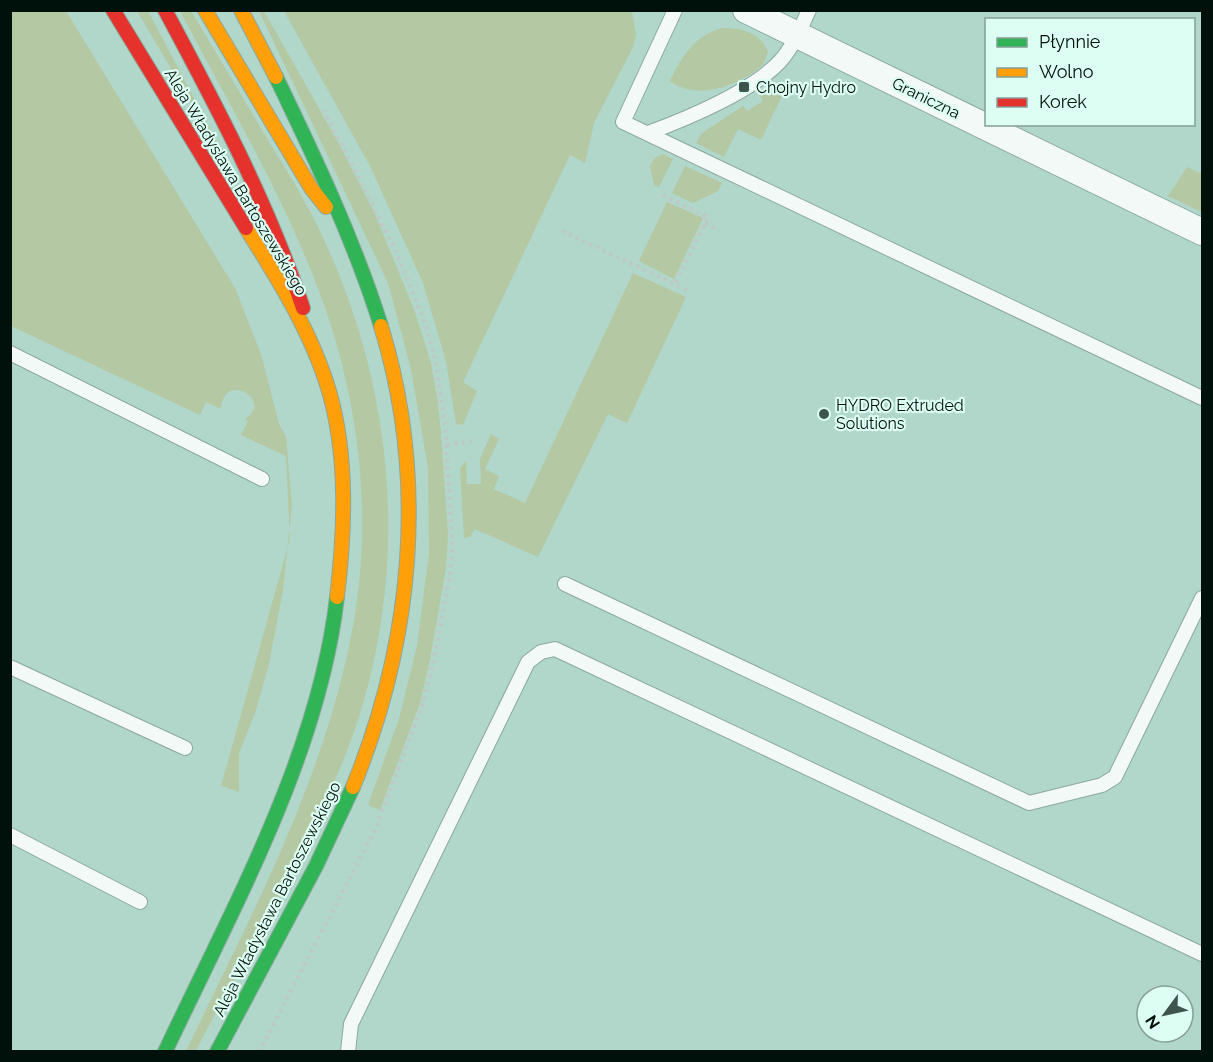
<svg xmlns="http://www.w3.org/2000/svg" width="1213" height="1062" viewBox="0 0 1213 1062" font-family="Raleway,sans-serif">
<style>
.green{fill:#b4c8a3}
.lines{fill:none;stroke-linecap:round;stroke-linejoin:round}
.lane-casing{stroke:#8ba89f;stroke-width:16}
.street-casing{stroke:#8ba89f;stroke-width:28}
.fast-casing{stroke:#8ba89f;stroke-width:16}
.slow-casing{stroke:#8ba89f;stroke-width:16}
.jam-casing{stroke:#8ba89f;stroke-width:16}
.path{stroke:#bfc8c5;stroke-width:4;stroke-dasharray:3 4.5;stroke-linecap:butt}
.lane{stroke:#f3f9f7;stroke-width:14}
.street{stroke:#f3f9f7;stroke-width:26}
.fast{stroke:#30b455;stroke-width:14}
.slow{stroke:#ff9f0a;stroke-width:14}
.jam{stroke:#e5322d;stroke-width:14}
.poi-dot{fill:#3e554d;stroke:#ddfef3;stroke-width:2}
.labels{text-anchor:middle;dominant-baseline:central;stroke-width:4.5;stroke-linejoin:round;paint-order:stroke}
.poi-label{font-size:16px;fill:#00100a;stroke:#ddfef3;text-anchor:start}
.street-label{font-size:16px;fill:#00100a;stroke:#ddfef3}
</style>
<rect width="100%" height="100%" fill="#b1d6ca"/>
<path class="green" d="M11,10l55,1 169,277 26,66 18,70 7,12 6,70 -9,84 -14,74 -13,46 -17,44v38l-18,-6 69,-247 -4,-83 -45,-21 7,-14 -3,-2c30,-19 -22,-49 -24,-10l-15,-7 -6,13 -189,-89z
M137,11h11l94,178z
M180,11h11c26,43 52,87 78,131 22,35 44,71 60,109 69,155 80,331 21,492 -40,105 -102,209 -155,309l-9,-1c66,-138 142,-278 168,-431 19,-110 4,-225 -35,-329 -37,-98 -91,-189 -139,-280z
M259,11h5l74,131 36,70 40,97 17,54 6,33 4,36 7,103 -2,33 -16,92 -10,43 -40,107 -12,-5 31,-86 18,-73 12,-93 -1,-85 -17,-99 -23,-86z
M284,11h348l4,24 -3,12 -39,76 -9,40 -15,-8 -107,227 14,9 -14,34 -7,-1 -10,-63 -23,-78 -53,-117z
M722,28c19,0 38,4 46,24l-5,13c-24,20 -65,37 -93,16 12,-25 24,-45 52,-53z
M783,84l4,1 -26,55 -23,-11 -14,28 -28,-14 5,-9 4,-3 38,-25 4,5 16,-10 -3,-6z
M663,154l10,5 -14,28 -5,-2 -4,-19 5,-8z
M685,166l37,17 -4,8 -25,12 -21,-10z
M1187,167l15,7v38l-34,-16z
M667,202l36,16 -29,61 -35,-18z
M633,273l53,24 -59,126 -19,-9 -70,143 -63,-28 -5,8 -6,1 -4,-70 6,-7 1,23h14l-1,-25 11,-25 8,5 -14,30 14,7 -5,13 31,14z"/>
<g class="lines">
<g class="lane-casing">
<path id="lane" d="M675,10l-52,112 579,276
M648,133c38,-14 108,-43 134,-74 12,-14 19,-32 27,-49
M10,353l252,126
M565,584l464,219 73,-18 13,-8 87,-179
M10,667l175,81
M10,835l130,67
M348,1052l3,-28 177,-362 13,-10 14,-3 647,305"/>
</g>
<g class="street-casing">
<path id="street" d="M746,10l456,222"/>
</g>
<g class="fast-casing">
<path id="fast" d="M276,77c39,81 78,163 105,249
M165,1052c67,-143 154,-297 172,-455
M217,1052l99,-186 37,-79"/>
</g>
<g class="slow-casing">
<path id="slow" d="M205,10l106,178 15,19
M241,10l35,67
M246,228c32,51 66,105 83,163 19,65 16,139 8,206
M353,787c60,-147 75,-307 28,-461"/>
</g>
<g class="jam-casing">
<path id="jam" d="M113,10l133,218
M165,10c52,97 103,193 138,298"/>
</g>
<path class="path" d="M663,195l45,22 -33,67 14,8
M705,223l13,7
M562,231l113,53
M447,445l26,-4
M259,1052l116,-222 47,-124 11,-42 18,-95 1,-29 -7,-115 -10,-66 -10,-36 -28,-69 -73,-144"/>
<use href="#lane" class="lane"/>
<use href="#street" class="street"/>
<use href="#fast" class="fast"/>
<use href="#slow" class="slow"/>
<use href="#jam" class="jam"/>
</g>
<g class="poi-dot">
<rect x="738" y="81" width="12" height="12" rx="3"/>
<circle cx="824" cy="414" r="6"/>
</g>
<g class="labels">
<g class="poi-label">
<text x="756" y="87">Chojny Hydro</text>
<text x="836" y="405">HYDRO Extruded<tspan x="836" dy="18">Solutions</tspan></text>
</g>
<g class="street-label">
<text transform="translate(926 98) rotate(26)">Graniczna</text>
<text transform="translate(236 182) rotate(59)">Aleja Władysława Bartoszewskiego</text>
<text transform="translate(277 899) rotate(-63)">Aleja Władysława Bartoszewskiego</text>
</g>
</g>
<rect width="1213" height="1062" fill="none" stroke="#00100a" stroke-width="24"/>
<rect x="985" y="18" width="210" height="108" fill="#ddfef3" stroke="#859f96" stroke-width="1.5"/>
<rect x="997" y="38" width="30" height="9" fill="#30b455" stroke="#859f96" stroke-width="1.5"/>
<text x="1039" y="48" font-size="18" fill="#00100a">Płynnie</text>
<rect x="997" y="68" width="30" height="9" fill="#ff9f0a" stroke="#859f96" stroke-width="1.5"/>
<text x="1039" y="78" font-size="18" fill="#00100a">Wolno</text>
<rect x="997" y="98" width="30" height="9" fill="#e5322d" stroke="#859f96" stroke-width="1.5"/>
<text x="1039" y="108" font-size="18" fill="#00100a">Korek</text>
<g transform="translate(1165 1014) rotate(237)"><circle r="28" fill="#ddfef3" stroke="#859f96" stroke-width="1.5"/>
<path d="M0-4.5L10 22L0 15L-10 22Z" fill="#3e554d"/>
<text y="-9" font-size="16" font-weight="bold" text-anchor="middle" fill="#00100a">N</text>
</g>
</svg>
